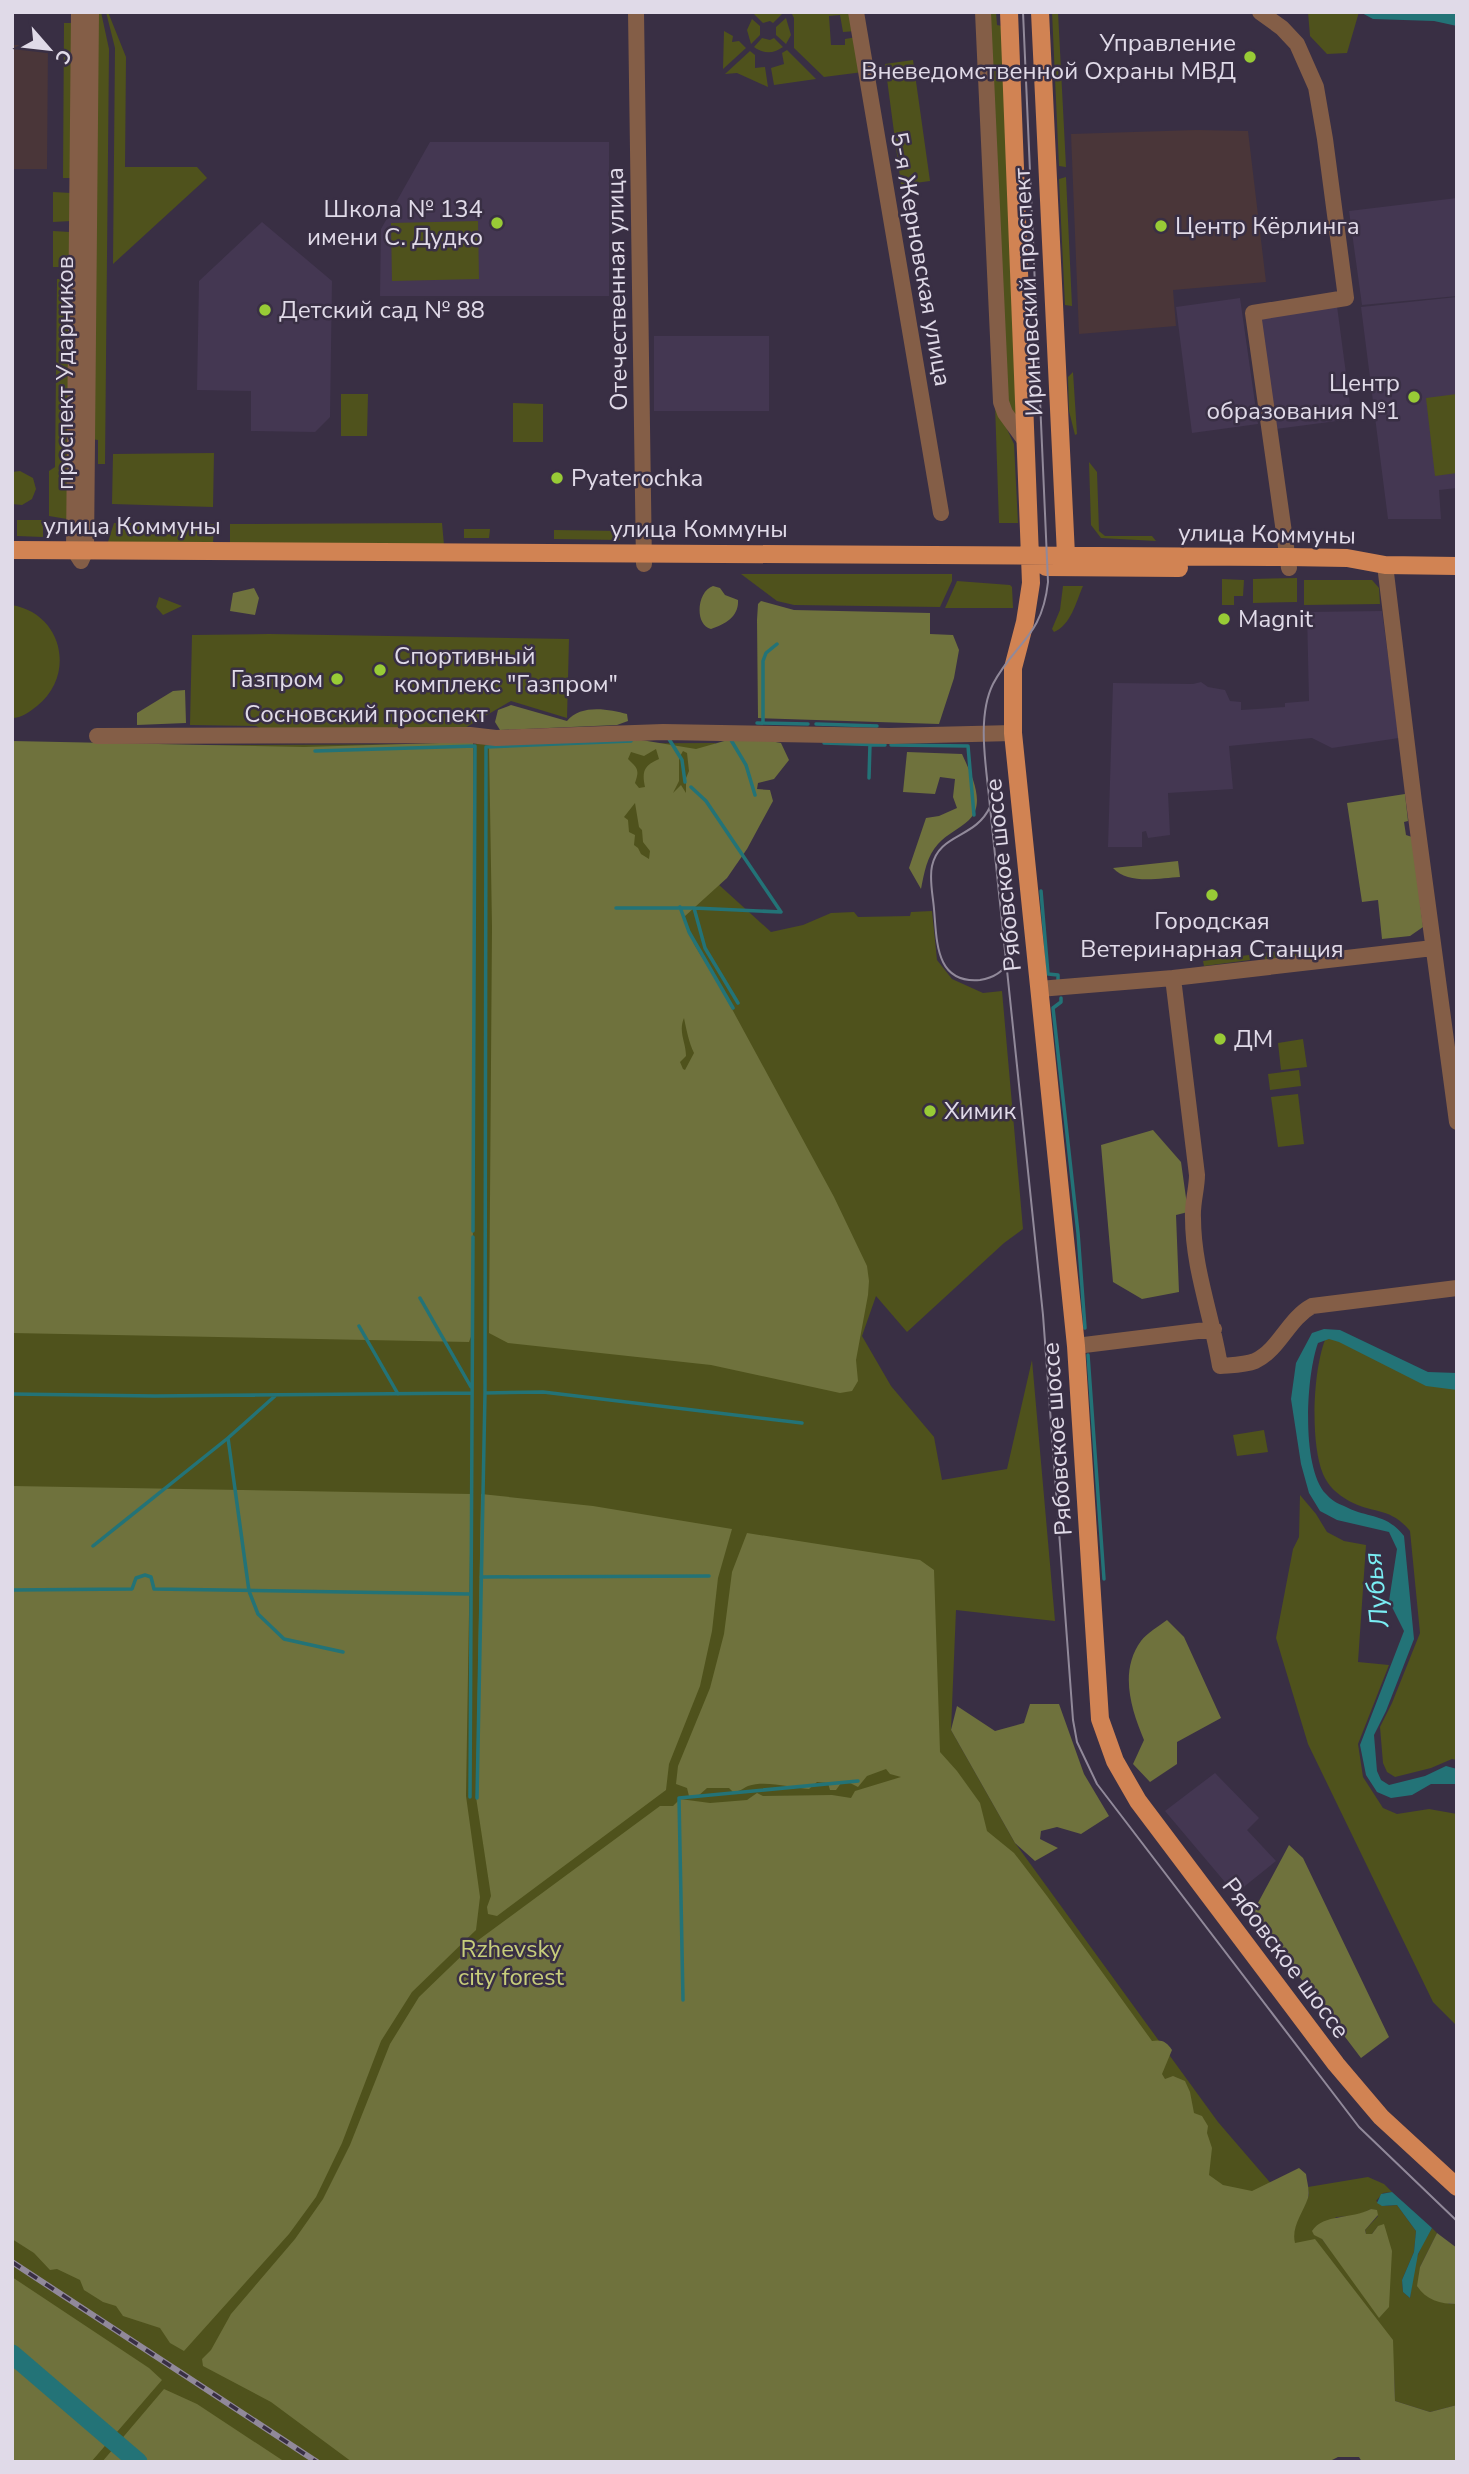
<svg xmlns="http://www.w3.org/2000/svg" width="1469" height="2474" viewBox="0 0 1469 2474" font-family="'Nunito Sans',sans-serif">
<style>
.commercial{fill:#4a3639}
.built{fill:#443752}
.green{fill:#4f521c;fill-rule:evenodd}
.forest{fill:#6f723d;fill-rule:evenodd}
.water{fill:#237377}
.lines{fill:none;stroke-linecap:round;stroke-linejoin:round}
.stream{stroke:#237377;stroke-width:3.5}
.river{stroke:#237377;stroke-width:19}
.minor{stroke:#845e47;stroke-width:16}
.major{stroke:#d18353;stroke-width:18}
.tram{stroke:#91899a;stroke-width:2}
.rail-casing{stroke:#91899a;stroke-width:6}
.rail{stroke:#392f44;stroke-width:3.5;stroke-dasharray:10;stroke-linecap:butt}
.poi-dot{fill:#98cb36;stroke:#392f44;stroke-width:2.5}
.labels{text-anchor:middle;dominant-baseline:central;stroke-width:5;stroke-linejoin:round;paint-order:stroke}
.poi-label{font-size:24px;fill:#e0dae8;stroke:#392f44;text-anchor:start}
.street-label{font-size:24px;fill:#e0dae8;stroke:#392f44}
.park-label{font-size:24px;fill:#c7cd7b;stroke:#392f44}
.water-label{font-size:26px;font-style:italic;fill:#7aeef4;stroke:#392f44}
</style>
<rect width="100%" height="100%" fill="#392f44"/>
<path class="commercial" d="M12,45h36l-1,124h-35z
M1196,130l52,1 18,151 -93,8 3,36 -97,8 -8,-200z"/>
<path class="built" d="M430,142h179v154h-229l1,-67z
M1457,198v98l-95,9 -13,-94z
M262,222l70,59 -2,136 -15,15 -64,-1v-40l-54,-1 2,-109z
M1457,297v191l-18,2 2,29h-53l-27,-212z
M1240,298l18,126 -66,9 -16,-126z
M1337,306l15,113 -76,10 -17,-111z
M654,336h115v75h-115z
M1382,611l17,127 -67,10 -20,-10 -83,8 4,43 -65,4 2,42 -22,3 -2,-7 -4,1v15h-34l5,-164 80,1 8,-2 7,5 17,3 5,11 11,1v8l44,-3v-4l24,-2 -2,-89z
M1215,1773l44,45 -12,12 29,31 -41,33 -70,-83z"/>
<path class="green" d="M95,12h6l8,37 -4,415h-7v-24l-7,-1z
M106,12h2l18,45 -1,110h72l10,11 -94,86 2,-216z
M757,12h22l3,2 -9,9 -3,-2 -7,2 -9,-9z
M791,12h62l3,19 -13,1 -3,-17 -11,1 2,29h14v-6l12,-2 6,35 -39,5 -30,-29v-30z
M989,12h7l1,13 5,1 16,388 -3,1 -7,-8z
M1052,12h6l8,155 -7,-1z
M1308,12h51l-12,41 -20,1 -17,-18z
M786,18l5,17 -5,9 -10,-9v-8z
M752,19l8,7v9l-9,9 -4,-14z
M64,23h8l-1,155h-8z
M724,31l9,5 -1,6 7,-1 7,7 -23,21z
M762,38l8,2 4,-2 9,9c-10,7 -19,7 -29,0z
M787,50l29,29 -42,6 -3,-17 13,-4 -2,-11z
M750,51l5,4v13l10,-1 3,20 -31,-14 -12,1z
M913,60l17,121 -29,4 -16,-121z
M1066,177l6,129 -7,-1 -6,-126z
M53,192l18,1v28l-18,1z
M478,221l1,58 -87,2 -1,-58z
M53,231l17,1v35h-17z
M57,279h13l-3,240 -18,-3v-45l6,-4z
M1073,372l4,62 -2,1 -6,-24 -1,-34z
M341,394h27l-1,42h-26z
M1457,394v79l-22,3 -9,-78z
M513,403l30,1v38h-30z
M995,404l19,40 4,79h-19z
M214,453l-1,54 -101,-3 1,-50z
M1089,462l8,10 2,59 6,5h47l4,5 -55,-3 -10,-13z
M20,471l13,7 3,11 -4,10 -10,6 -10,-1v-32z
M17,520h26v17l-26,-1z
M114,523l100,1 -1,19 -105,-1z
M442,523l2,22 -214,-1v-20z
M464,529h26l-1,9h-25z
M554,530l67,1 -1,9 -66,-1z
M741,574h211v7l-12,26 -146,-2 -17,-4z
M1297,578v24l-44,1v-24z
M1222,579l22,1 -1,16h-9v9h-12z
M1304,580h68l7,8 1,16 -76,1z
M957,581l53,4 2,2 1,21h-68z
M1063,586h20c-7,16 -12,39 -29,46l-2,-3 8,-19z
M159,597l23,9 -19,9 -7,-8z
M12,605c51,9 64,70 25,101 -8,6 -15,12 -25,12z
M269,634l300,5 -2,79 -56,-17 -48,28 -203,-1 -4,-2 -66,-1 2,-90z
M715,743l-8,131 64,58 32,-7 28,-12 23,-1 4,5 52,-1 1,-4 21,-1 5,49 15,19 31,14 19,-2 21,238 -19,14 -97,89 -31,-36 -14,40 29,50 43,51 8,43 65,-11 25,-109 23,261 -99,-11 -5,120 64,113 203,279 81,94 10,-21 -1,-8 60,-10 16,7 8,8 -9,1 -7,8 9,5 12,-1 19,26 -2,21 -12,28 1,12 7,6 5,-36 7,-17 10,-17 5,5 -17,34 29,37h8v101l-27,7 -35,-11 -1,-28 -103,89h-1279v-1716zM1371,2209l7,7 -13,14 1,4h6l6,-8 -24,54 -32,-41 14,-22 22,-1z
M1314,947l1,7 -50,6 -1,-7z
M1249,955l1,5 -46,6 -1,-5z
M1303,1039l4,28 -26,3 -3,-27z
M1299,1070l2,16 -31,4 -2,-16z
M1298,1094l6,50 -26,3 -7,-50z
M1335,1337l122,50v373l-5,-1 -21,9 -36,9 -8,-5 -4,-9 -3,-36 12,-24 28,-70 -10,-102c-19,-24 -37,-17 -61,-30 -12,-7 -21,-15 -26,-27 -13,-31 -10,-103 2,-134z
M1264,1430l4,22 -31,4 -4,-21z
M1300,1495l16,19 11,18 17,9 22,4 -8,117 31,3 -31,79 5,33 20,31 14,6 32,-5 28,5v212l-24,-24 -125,-258 -32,-106 17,-89 6,-12z"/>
<path class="forest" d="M713,586l7,2 5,7 13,5c1,16 -12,24 -27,29 -17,-4 -14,-38 2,-43z
M254,588l5,10 -4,17 -25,-4 3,-18z
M761,601l33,9 136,3v21l23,1 6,15 -5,28 -15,46 -181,-6 -1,-98 1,-16z
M185,690l1,33 -49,2v-12l36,-22z
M511,705l56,16c13,-17 42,-12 60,-7l1,7 -11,4 -117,5 -5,-8 3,-12z
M742,736l39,7 8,17 -15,19 -16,4 -1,6 13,1 3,11 -26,48 -20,29 -43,39 10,27 26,43 114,210 33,69 2,15 -1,14 -12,65 2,21 -6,10 -12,2 -129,-28 -203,-22 -19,-10 3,-406 -3,-182 17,-6 123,-1 67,11zM656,749l3,10c-13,6 -18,10 -14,28l-6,1 -4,-5c5,-14 2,-15 -7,-24l3,-7 13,4zM683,751l4,2 2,18 -3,7v15l-5,-8 -8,8 6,-12v-23zM635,803l4,24 3,3 1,12 7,9 -1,8 -8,-5 -3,-6 -4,-3 1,-10 -6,-3 -1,-12 -4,-3zM684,1018c2,10 5,25 10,35l-9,17 -2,-1 -3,-7 6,-6c0,-14 -8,-24 -2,-38z
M12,741l292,6 169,-5 2,255 -3,337 -3,8 -457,-9z
M907,752l55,2c8,18 25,49 7,66 -10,9 -22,14 -31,24 -11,12 -14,29 -17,45l-12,-21 17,-50 13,-2 18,-8 -4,-11 2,-18 -15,-2 -5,17 -32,-2z
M1405,794l3,27 -4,1 2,13 9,3 -1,12 9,77 -13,9 -28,3 -4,-39 -16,2 -15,-99z
M1178,861l2,16c-20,1 -52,8 -67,-9z
M1153,1130l28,32 7,50 -12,3 3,77 -37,7 -29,-17 -12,-137z
M12,1486l459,8 -5,302 14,101 -4,33 -64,62 -31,49 -39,102 -26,54 -27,37 -105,117 -14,-8 -10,-15 -37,-12 -7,-10 -13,-4 -19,-12 -4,-10 -23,-11 -7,1 -16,-17 -22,-14z
M481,1494l112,12 139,23 -14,49 -6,53 -12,55 -31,78 -3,26 -169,126 -9,-2 -1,-7 4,-11 -15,-99z
M747,1533l173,27 14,10 6,182 17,19 23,32 7,28 27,22 33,43 105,145c10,-2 15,1 20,9l-10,24 3,5 8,-3 12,5 5,11 4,21 8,3 6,10 -1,7 5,15 -3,27 14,10 29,6 47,-23 7,6c1,8 4,17 2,24 -5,15 -17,29 -13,45l20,-4 78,101 2,61 35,11 27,-7v57h-95l-3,-5h-21l-10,5h-976l-81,-60 -68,-36 -1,-7 9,-9 20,-36 64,-75 28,-40 27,-54 40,-101 29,-47 58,-56 183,-135h13l7,-7 30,4 37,-3 10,-7 6,3 69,-1 19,3 4,-7 46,-14 -11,-3 -4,-5 -19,7 -9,11 -8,-4h-9l-5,7h-6l-2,-7 -11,-1 -8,7c-18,-1 -43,-9 -61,-3 -6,3 -7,5 -15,6l-4,-4h-22l-10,9 -8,-1 -2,-8 -11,-4 2,-18 32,-78 14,-54 8,-62z
M1167,1620l17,17 37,81 -44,24v22l-27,18 -17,-18 11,-24c-13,-31 -25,-69 -3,-99 6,-8 18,-15 26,-21z
M1030,1704h29l25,70 25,42 -28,18 -24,-7 -16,4 -1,8 18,9 -23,13 -20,-18 -64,-113 6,-24 38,25 29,-8z
M1289,1845l14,13 86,179 -28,21 -109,-144z
M1371,2209l6,1 1,5 -13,15 1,4h6l6,-8 6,-2 8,27 -3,56 -10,11 -57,-79 -8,-4 -2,-4c12,-18 39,-11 59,-22z
M1437,2233l20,15v56c-17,0 -31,-4 -40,-18l3,-19z
M12,2277l137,91 13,12 -71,82h-79z
M164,2389l33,15 88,58h-183z"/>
<path class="water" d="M1360,12h97v14l-23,-5 -61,-2z
M1324,1329l16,1 88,42 29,1v17l-31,-4 -87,-44 -10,-3 -11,4c-12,33 -17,125 8,151 4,5 12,10 18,12 24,13 41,6 60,30l10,103 -28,72 -12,24 3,36 4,9 8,5 36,-9 21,-10 11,3v15h-26l-19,11 -21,3 -14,-6 -11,-17 -6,-30 44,-114 -15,-30 8,-52 -8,-17 -52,-12 -17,-9 -11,-18 -8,-29 -10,-65 5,-36 16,-30z
M1392,2192l40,36 -14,26 -8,44 -7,-6 -1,-12 12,-28 2,-21 -19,-26 -15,1 -5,-3 4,-9z"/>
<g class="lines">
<path class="stream" d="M757,723l51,1
M763,723v-62l3,-8 11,-9
M816,724l61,2
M669,739l13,21 3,22
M731,740l15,25 9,30
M824,743l61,2
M891,745l77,1 6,69
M315,751l160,-5 -2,485
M869,778l1,-34
M691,787l15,14 75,111
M1041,891l7,83 10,1v6
M680,907l9,25 44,76
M616,908h78l87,4
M694,908l11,40 33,55
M1061,998v4l-8,6 25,225 7,95
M420,1298l51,89
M359,1326l39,68
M1088,1355l16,224
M485,1393l58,-1 259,31
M12,1394l143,2 317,-3
M275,1396l-47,42 21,153 9,23 26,25 59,13
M93,1546l135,-108
M481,1577l228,-1
M12,1590l120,-1 4,-11 9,-3 6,2 3,12 315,5
M470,1797l3,-560
M477,1798l8,-405 1,-646 145,-6
M683,2000l-4,-202 179,-17"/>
<path class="river" d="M12,2354l126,108"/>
<path class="minor" d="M79,12l-5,538 7,11
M636,12l8,552
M856,12l85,501
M983,12l18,390 4,11 21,29
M1260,12l22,16 15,16 19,43 9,52 21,159 -93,15 36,255
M81,561l5,-11 5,-538
M1385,565l29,237 43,320
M97,736l373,-1 26,3 167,-6 226,4 124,-3
M1433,948l-260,30 24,197c0,14 -5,28 -4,43 0,50 19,98 27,148 11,-1 25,-1 35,-5 25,-12 33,-42 57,-55l145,-18
M1039,989l134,-11
M1076,1346l138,-17"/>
<path class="major" d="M1009,12l22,571 -6,39 -12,46v65l63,613 24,373 15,42 23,40 198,263 45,53 76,70
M1040,12l26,543 -6,8
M12,550l1276,7 59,1 38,7 72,1
M1046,567l133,1"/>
<path class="tram" d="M1023,12l25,570c-6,56 -33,60 -55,102 -17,34 -6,86 -3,123l53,508 30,405 4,22 20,42 262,343 98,94
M990,807c-15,32 -51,26 -58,59 -3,13 1,30 2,43 3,32 1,75 46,71 13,-2 24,-9 30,-20"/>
<g class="rail-casing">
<path id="rail" d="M12,2262l305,200"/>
</g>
<use href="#rail" class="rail"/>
</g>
<g class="poi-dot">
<circle cx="1250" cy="57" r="7"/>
<circle cx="497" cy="223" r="7"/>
<circle cx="1161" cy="226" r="7"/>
<circle cx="265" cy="310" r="7"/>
<circle cx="1414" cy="397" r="7"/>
<circle cx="557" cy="478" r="7"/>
<circle cx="1224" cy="619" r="7"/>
<circle cx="380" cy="670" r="7"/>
<circle cx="337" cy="679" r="7"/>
<circle cx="1212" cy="895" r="7"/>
<circle cx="1220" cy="1039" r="7"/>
<circle cx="930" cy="1111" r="7"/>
</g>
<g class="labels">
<g class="poi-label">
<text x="1236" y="43" text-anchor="end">Управление<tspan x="1236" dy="28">Вневедомственной Охраны МВД</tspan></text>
<text x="483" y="209" text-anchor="end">Школа № 134<tspan x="483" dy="28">имени С. Дудко</tspan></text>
<text x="1175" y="226">Центр Кёрлинга</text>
<text x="279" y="310">Детский сад № 88</text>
<text x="1400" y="383" text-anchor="end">Центр<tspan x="1400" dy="28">образования №1</tspan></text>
<text x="571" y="478">Pyaterochka</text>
<text x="1238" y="619">Magnit</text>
<text x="394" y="656">Cпортивный<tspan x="394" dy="28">комплекс "Газпром"</tspan></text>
<text x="323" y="679" text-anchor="end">Газпром</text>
<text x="1212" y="921" text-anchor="middle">Городская<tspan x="1212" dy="28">Ветеринарная Станция</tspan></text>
<text x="1234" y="1039">ДМ</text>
<text x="944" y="1111">Химик</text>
</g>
<g class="street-label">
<text transform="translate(921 259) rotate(80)">5-я Жерновская улица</text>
<text transform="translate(617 289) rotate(-91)">Отечественная улица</text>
<text transform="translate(1028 292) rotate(-93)">Ириновский проспект</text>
<text transform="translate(65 373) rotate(-90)">проспект Ударников</text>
<text x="132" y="526">улица Коммуны</text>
<text x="699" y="529">улица Коммуны</text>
<text transform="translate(1267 534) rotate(1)">улица Коммуны</text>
<text x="366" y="714">Сосновский проспект</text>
<text transform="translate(1003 875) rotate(-96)">Рябовское шоссе</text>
<text transform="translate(1057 1439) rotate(-94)">Рябовское шоссе</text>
<text transform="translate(1286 1958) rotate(53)">Рябовское шоссе</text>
</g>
<g class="park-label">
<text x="511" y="1949">Rzhevsky<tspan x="511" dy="28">city forest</tspan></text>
</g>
<g class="water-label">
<text transform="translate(1376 1590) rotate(-96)">Лубья</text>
</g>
</g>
<rect width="1469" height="2474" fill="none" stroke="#e0dae8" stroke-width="28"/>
<g transform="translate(49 49) rotate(118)" stroke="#392f44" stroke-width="5" paint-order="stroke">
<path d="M0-5L12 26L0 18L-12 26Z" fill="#e0dae8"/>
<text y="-10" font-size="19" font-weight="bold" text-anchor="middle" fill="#e0dae8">С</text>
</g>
</svg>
